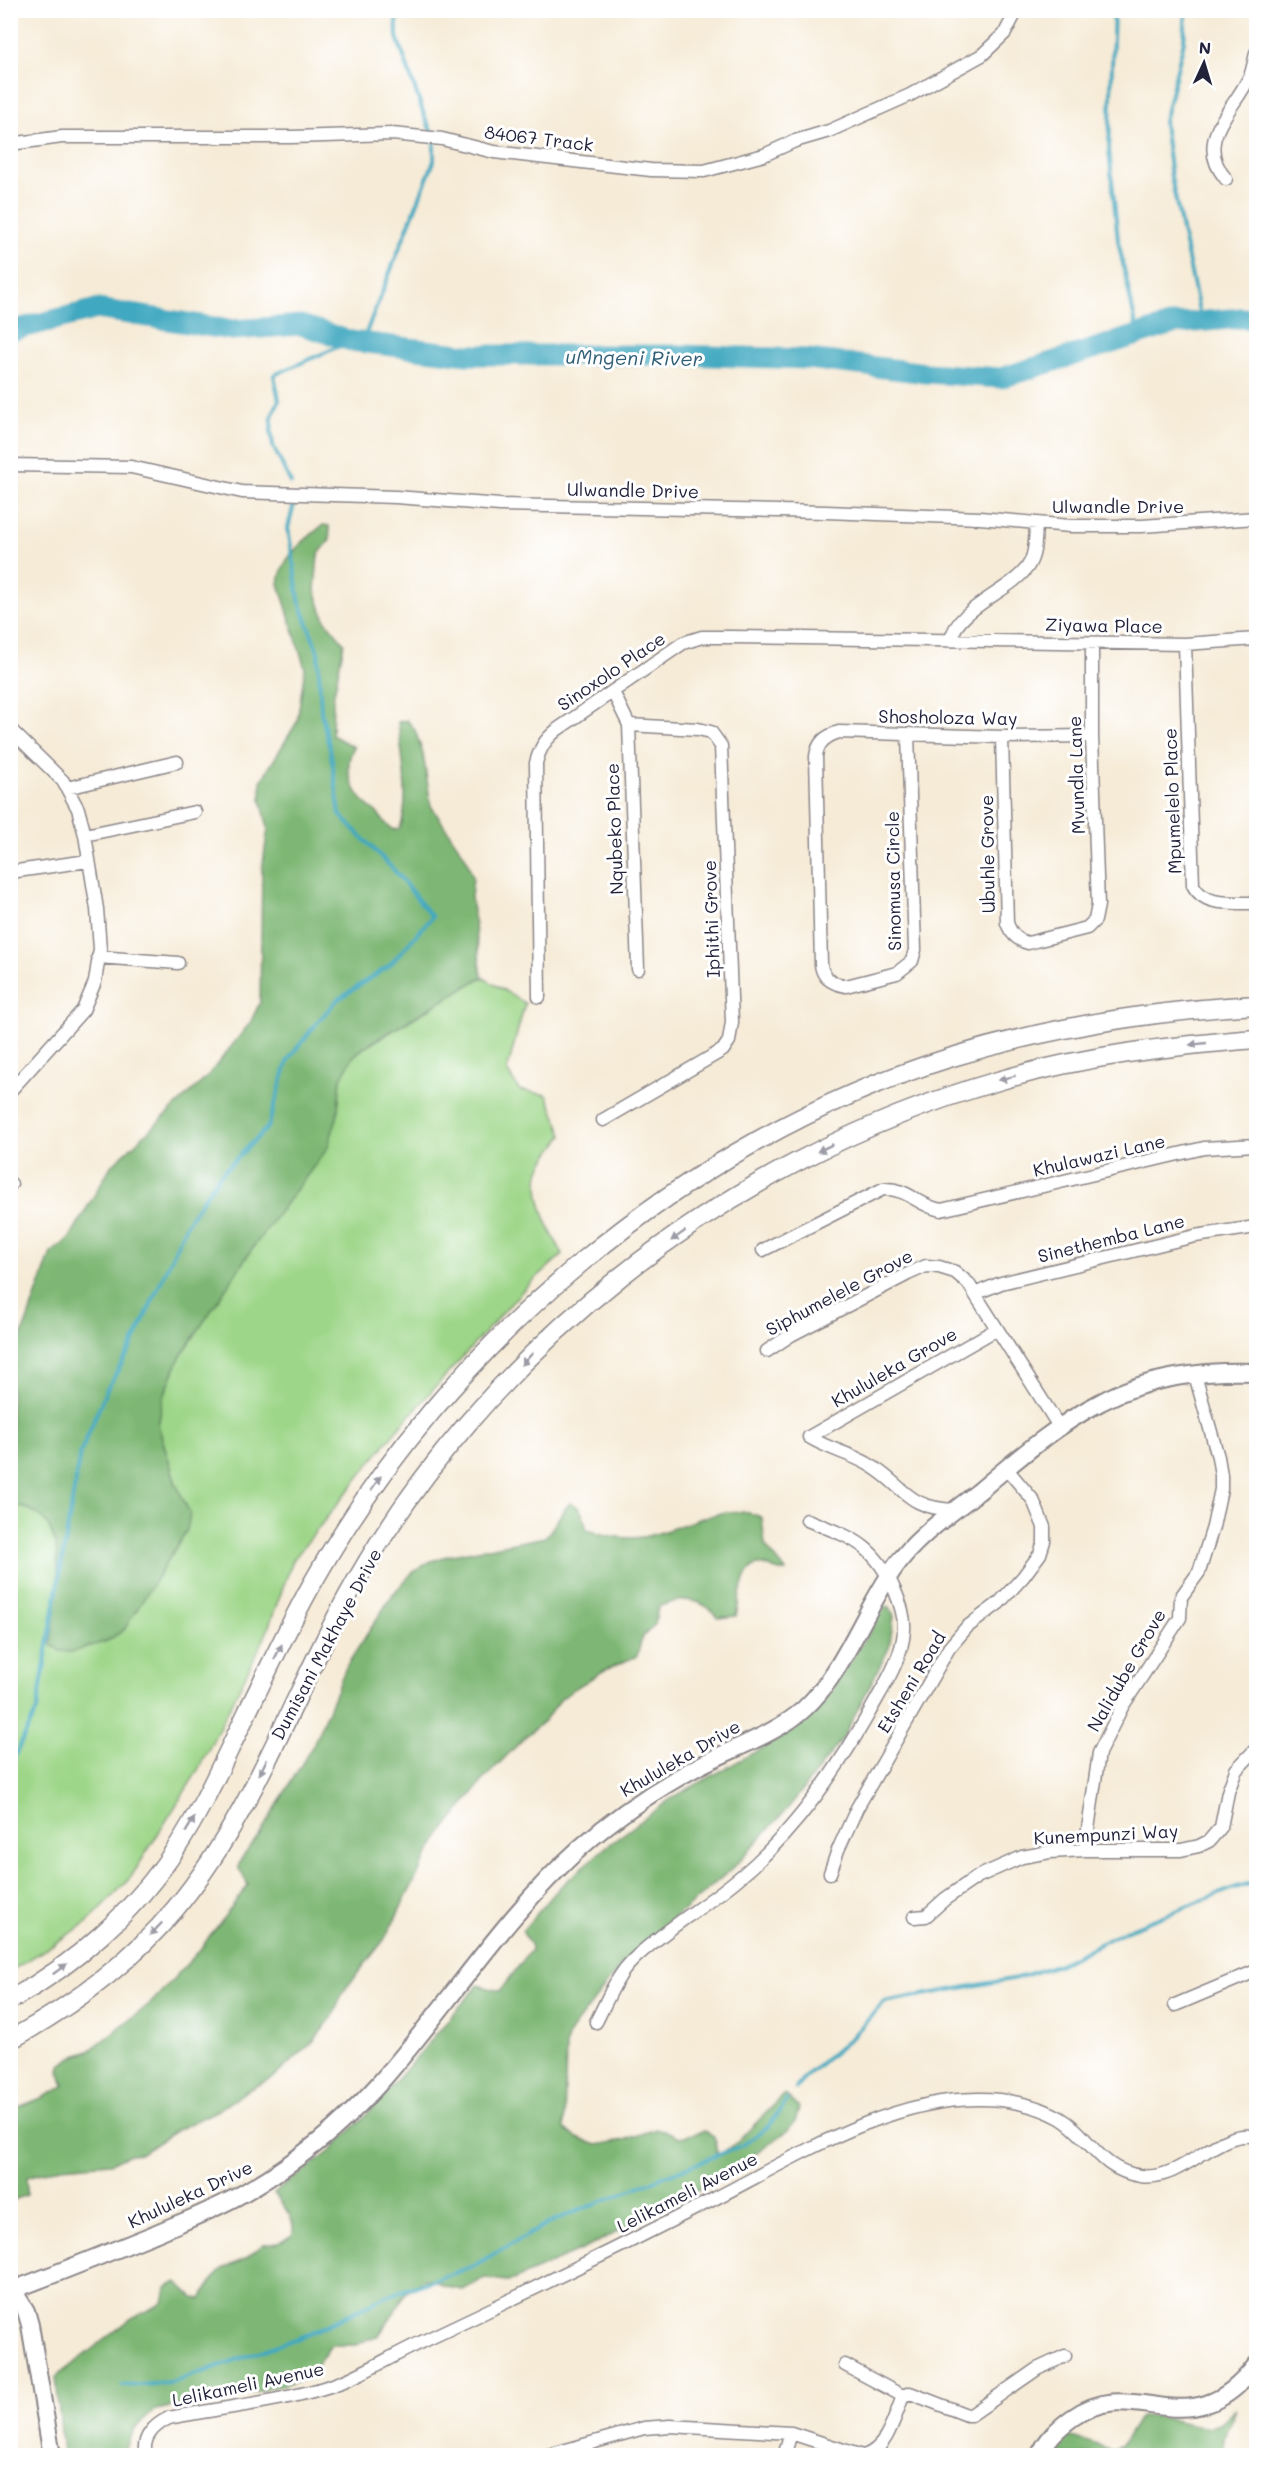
<svg xmlns="http://www.w3.org/2000/svg" width="1267" height="2466" viewBox="0 0 1267 2466" font-family="Mali,sans-serif">
<style>
.green{fill:#9dd688;stroke:#607c62;stroke-width:1.5}
.forest{fill:#7eb774;stroke:#506c58;stroke-width:1.5}
.lines{fill:none;stroke-linecap:round;stroke-linejoin:round}
.stream{stroke:#40a8c0;stroke-width:4}
.river{stroke:#40a8c0;stroke-width:21}
.street-casing{stroke:#8c8689;stroke-width:15}
.secondary-casing{stroke:#8c8689;stroke-width:20}
.primary-casing{stroke:#8c8689;stroke-width:21}
.street{stroke:#fff;stroke-width:12}
.secondary{stroke:#fff;stroke-width:16}
.primary{stroke:#fff;stroke-width:18}
.oneway{fill:#9c9ca7}
.labels{text-anchor:middle;dominant-baseline:central;stroke-width:6;stroke-linejoin:round;paint-order:stroke}
.street-label{font-size:18px;fill:#22223b;stroke:#fff}
.water-label{font-size:20px;font-style:italic;fill:#305e77;stroke:#fff}
</style>
<rect width="100%" height="100%" fill="#fff"/>
<filter id="ink" filterUnits="userSpaceOnUse"><feTurbulence type="fractalNoise" baseFrequency=".0167" numOctaves="2"/><feDisplacementMap in="SourceGraphic" scale="12" xChannelSelector="R" yChannelSelector="G"/><feConvolveMatrix kernelMatrix="1 2 1 2 8 2 1 2 1" color-interpolation-filters="sRGB"/></filter>
<filter id="wash" filterUnits="userSpaceOnUse"><feTurbulence type="fractalNoise" baseFrequency=".008" numOctaves="4" result="noise"/><feDisplacementMap in="SourceGraphic" scale="24" xChannelSelector="R" yChannelSelector="G"/><feGaussianBlur stdDeviation="1.35" result="paint"/><feColorMatrix in="noise" values="0 0 0 0 0 0 0 0 0 0 0 0 0 0 0 0 0 1.4 0 .05"/><feComposite in="paint" operator="in"/></filter>
<g filter="url(#wash)">
<rect width="100%" height="100%" fill="#f6ebd7"/>
<path class="green" d="M482,977l43,26 -18,68 12,19 28,5 16,40c-7,11 -19,23 -23,35 -8,25 10,63 23,84l-38,34 -131,145 -101,127 -28,77 -68,135 -66,105 -44,46 -76,48 -1,-467c13,3 25,6 34,16 24,27 10,91 8,124l138,-130 -14,-30 -18,-59 5,-27 16,-39 158,-241 4,-40 12,-22 11,-8z"/>
<path class="forest" d="M323,525l6,1 1,14 -12,15 -3,35 10,30 19,23 -11,56 -1,36 22,12c-11,20 -4,38 10,55 4,5 10,7 14,12 6,7 9,13 17,16l5,-2c11,-27 1,-77 -2,-106l9,-2 8,10 8,24 8,52 34,50 8,21 -2,20 11,80 -118,70 -11,10 -12,21 -4,40 -10,31 -73,97 -75,113 -16,39 -5,27 18,59 14,30 -3,16 -63,100 -17,11 -35,11 -12,-1 -9,-7c3,-33 17,-97 -7,-124 -9,-10 -21,-13 -33,-16v-148l12,-24 28,-79 18,-14 42,-73 95,-88 44,-55 10,-21 2,-132 6,-42 -7,-28v-19l36,-59 8,-54 -26,-84c2,-28 25,-43 44,-59z
M570,1503c13,4 14,16 17,27 18,5 36,10 55,7 36,-5 86,-40 120,-19l3,27 21,26c-9,2 -14,-4 -23,-6 -22,-4 -23,36 -27,51l-18,2c-17,-22 -36,-21 -60,-11l-3,17 -13,14 -5,18 -34,15 -29,18 -13,10 -17,22 -17,14 -42,43 -39,49 -17,26 -45,87 -41,52 -10,24 -21,27 -38,34 -26,13 -30,20 -41,20 -35,23 -12,1 -19,9 -50,4 -34,10v18l-16,6v-91l33,-13 20,-11 -5,-15 1,-5 10,-8 19,-7 62,-48 47,-51 50,-67 -10,-18 3,-8 19,-25 53,-89 34,-80 46,-71 19,-21 17,-11 18,-6 98,-19c10,-10 15,-25 25,-34z
M886,1606l4,1 4,9 -5,32 -46,90 -54,69 -56,61 -108,92 -55,72 -4,12 -2,86 18,10 15,5 27,-5 32,-11 8,1 16,7 25,-6 9,5 3,17 4,1 19,-15 45,-45 14,14 -4,14 -8,9 -56,41 -141,74 -77,34 -7,1 -21,-3 -22,12 -17,-3 -14,-8 -10,1 -18,15 -13,23 -12,17 -23,10h-25l-23,33 -48,13 -105,19c-19,14 -24,23 -31,45h-61l-7,-78 76,-59 31,-15 3,-15 11,-6 17,16 7,1 12,-20 10,-10 22,-10 19,-15 15,-2 13,-6c6,-16 -10,-31 -18,-43l54,-40 45,-45 105,-123 22,6 31,-41 -1,-6 -8,-13 37,-43 47,-41 66,-49 124,-69 29,-28z
M1236,2409c-6,15 -19,33 -8,46h-177l6,-11 7,-8c15,1 33,10 48,14l10,-5 18,-29h17l50,12 12,-4z"/>
<g class="lines">
<path class="stream" d="M1114,10l-5,140 9,90 20,95
M1186,10l-2,31 -20,81 7,55 30,144
M362,343l72,-182v-23l-10,-23 -27,-78 -1,-27
M291,483l-18,-37 -2,-15 1,-15 7,-16 -5,-25 77,-34
M10,1766l27,-56 43,-256 26,-63 27,-47 55,-123 31,-45 49,-49 20,-67 28,-36 21,-24 52,-34 43,-49 -38,-47 -54,-55 -9,-61 -10,-43 -3,-59 -19,-52 -11,-72 7,-28
M796,2088l10,-12 46,-39 32,-35 133,-24 43,-14 65,-33 109,-43 22,-6
M122,2386l49,-3 138,-49 78,-38 82,-28 86,-48 188,-75 26,-19 18,-26"/>
<path class="river" d="M10,331l87,-22 136,21 68,-5 50,16 116,14h214l127,4 118,14 75,5 172,-54 68,-6 15,1"/>
</g>
</g>
<g filter="url(#ink)">
<g class="lines">
<g class="street-casing">
<path id="street" d="M10,144l52,-7h229l101,-3 50,5 52,13 157,18 53,1 60,-16 31,-14 34,-10 81,-36 72,-40 23,-22 12,-23
M1226,179c-33,-39 7,-67 24,-103 3,-7 4,-15 6,-23
M10,465l121,2 111,25 154,5 104,8 326,7 154,6 90,8h72l114,-8
M951,640c5,-32 61,-49 77,-74 8,-12 7,-28 8,-42
M1185,644l8,241c12,23 41,17 63,18
M613,692l16,33 9,244
M10,729l53,52 15,28 7,26 12,74 3,40 -5,33 -12,28 -73,81
M908,734l7,216 -3,11 -15,12 -51,13c-13,-2 -23,-7 -25,-21l-5,-209c2,-14 10,-20 23,-24l163,5 90,-1
M1002,737l5,186c4,11 10,17 21,20l59,-15 8,-8 3,-15 -6,-169v-93
M67,788l110,-26
M85,835l110,-23
M10,872l78,-11
M98,957l80,6
M539,997l-3,-234c4,-16 10,-24 22,-34l125,-86 19,-6h29l454,7 71,-5
M603,1120l120,-70 6,-9 3,-19 -11,-276 -10,-14 -13,-3 -69,-4
M10,1183l1,1
M763,1250l120,-61c26,-1 33,16 58,21l263,-62 52,-3
M977,1293l24,-10 194,-47 61,-9
M767,1351l24,-16 117,-61 18,-8 13,1 16,5 13,11 92,145
M955,1510c-51,-2 -50,-25 -87,-46 -19,-11 -40,-15 -59,-27l188,-108
M1085,1850l14,-97 23,-46 58,-89 1,-21 18,-25 14,-45 8,-38v-14l-3,-18 -23,-82
M830,1873l8,-23 19,-42 92,-160 18,-21 32,-24 24,-26 17,-23 4,-13v-14l-11,-27 -27,-32
M914,1917l12,-1 19,-17 32,-22 45,-20 28,-5 35,-2h96l18,-4 10,-5 12,-14 7,-35 8,-22 20,-21
M1175,2005l81,-34
M596,2022c11,-21 20,-46 37,-62 31,-30 68,-51 101,-78 61,-48 107,-117 144,-185 11,-19 25,-44 26,-67 1,-14 -4,-27 -9,-39 -21,-48 -43,-53 -88,-71
M845,2365l58,31
M903,2396l7,-3 57,22h4l66,-46 28,-13
M146,2456c-5,-18 8,-31 23,-38 55,-11 124,-17 175,-37 28,-12 53,-28 80,-40 98,-46 194,-93 290,-142 80,-41 174,-101 266,-100 27,0 57,6 80,19 30,17 38,52 81,58 43,6 77,-49 115,-39
M545,2456l99,-28 26,-2 121,7 71,23
M784,2456l7,-23
M864,2456c24,-8 30,-38 39,-60"/>
</g>
<g class="secondary-casing">
<path id="secondary" d="M13,2290l13,21 4,14 22,131
M10,2291c48,-18 95,-37 142,-56 32,-14 65,-26 95,-44 48,-28 93,-64 130,-105 70,-78 125,-168 203,-238 36,-32 76,-59 119,-82 32,-17 79,-33 105,-57 40,-37 59,-97 91,-142 21,-30 54,-52 83,-75 38,-32 78,-67 123,-90 46,-25 104,-32 155,-30
M1039,2456c8,-17 18,-27 33,-38 49,-35 87,1 134,-14 22,-7 37,-22 50,-39"/>
</g>
<g class="primary-casing">
<path id="primary" d="M10,2000c66,-36 126,-90 167,-153 20,-31 36,-64 52,-97 27,-55 53,-112 83,-166 133,-239 375,-445 637,-526 100,-31 203,-47 307,-53
M10,2040c62,-34 120,-77 165,-131 76,-91 115,-207 171,-310 135,-248 381,-440 652,-518 84,-25 171,-35 258,-42"/>
</g>
<use href="#street" class="street"/>
<use href="#secondary" class="secondary"/>
<use href="#primary" class="primary"/>
</g>
<defs><path id="oneway-solid" d="M-6-.8H1V-3.2L6.5 0L1 3.2V.8H-6Z" transform="scale(1.5)"/></defs>
<g class="oneway">
<use href="#oneway-solid" transform="translate(1198 1044) rotate(174)"/>
<use href="#oneway-solid" transform="translate(1007 1078) rotate(165)"/>
<use href="#oneway-solid" transform="translate(825 1148) rotate(154)"/>
<use href="#oneway-solid" transform="translate(678 1236) rotate(145)"/>
<use href="#oneway-solid" transform="translate(527 1359) rotate(134)"/>
<use href="#oneway-solid" transform="translate(376 1483) rotate(-55)"/>
<use href="#oneway-solid" transform="translate(278 1652) rotate(-63)"/>
<use href="#oneway-solid" transform="translate(263 1767) rotate(116)"/>
<use href="#oneway-solid" transform="translate(190 1825) rotate(-59)"/>
<use href="#oneway-solid" transform="translate(156 1929) rotate(134)"/>
<use href="#oneway-solid" transform="translate(60 1969) rotate(-36)"/>
</g>
</g>
<g class="labels">
<g class="street-label">
<text transform="translate(539 138) rotate(7)">84067 Track</text>
<text transform="translate(633 490) rotate(1)">Ulwandle Drive</text>
<text x="1118" y="506">Ulwandle Drive</text>
<text transform="translate(1104 625) rotate(1)">Ziyawa Place</text>
<text transform="translate(611 671) rotate(-34)">Sinoxolo Place</text>
<text transform="translate(948 717) rotate(1)">Shosholoza Way</text>
<text transform="translate(1076 775) rotate(-92)">Mvundla Lane</text>
<text transform="translate(1172 801) rotate(-92)">Mpumelelo Place</text>
<text transform="translate(614 829) rotate(-92)">Nqubeko Place</text>
<text transform="translate(987 854) rotate(-91)">Ubuhle Grove</text>
<text transform="translate(893 881) rotate(-91)">Sinomusa Circle</text>
<text transform="translate(711 919) rotate(-92)">Iphithi Grove</text>
<text transform="translate(1099 1155) rotate(-13)">Khulawazi Lane</text>
<text transform="translate(1111 1238) rotate(-14)">Sinethemba Lane</text>
<text transform="translate(839 1292) rotate(-28)">Siphumelele Grove</text>
<text transform="translate(894 1367) rotate(-30)">Khululeka Grove</text>
<text transform="translate(326 1644) rotate(-62)">Dumisani Makhaye Drive</text>
<text transform="translate(1126 1670) rotate(-60)">Nalidube Grove</text>
<text transform="translate(911 1682) rotate(-59)">Etsheni Road</text>
<text transform="translate(680 1758) rotate(-30)">Khululeka Drive</text>
<text transform="translate(1106 1834) rotate(-3)">Kunempunzi Way</text>
<text transform="translate(687 2192) rotate(-27)">Lelikameli Avenue</text>
<text transform="translate(190 2194) rotate(-25)">Khululeka Drive</text>
<text transform="translate(248 2384) rotate(-12)">Lelikameli Avenue</text>
</g>
<g class="water-label">
<text transform="translate(634 357) rotate(1)">uMngeni River</text>
</g>
</g>
<rect width="1267" height="2466" fill="none" stroke="#fff" stroke-width="36"/>
<g transform="translate(1204 63) rotate(4)" stroke="#ffffff" stroke-width="4.5" paint-order="stroke">
<path d="M0-4.5L10 22L0 15L-10 22Z" fill="#22223b"/>
<text y="-9" font-size="16" font-weight="bold" text-anchor="middle" fill="#22223b">N</text>
</g>
</svg>
